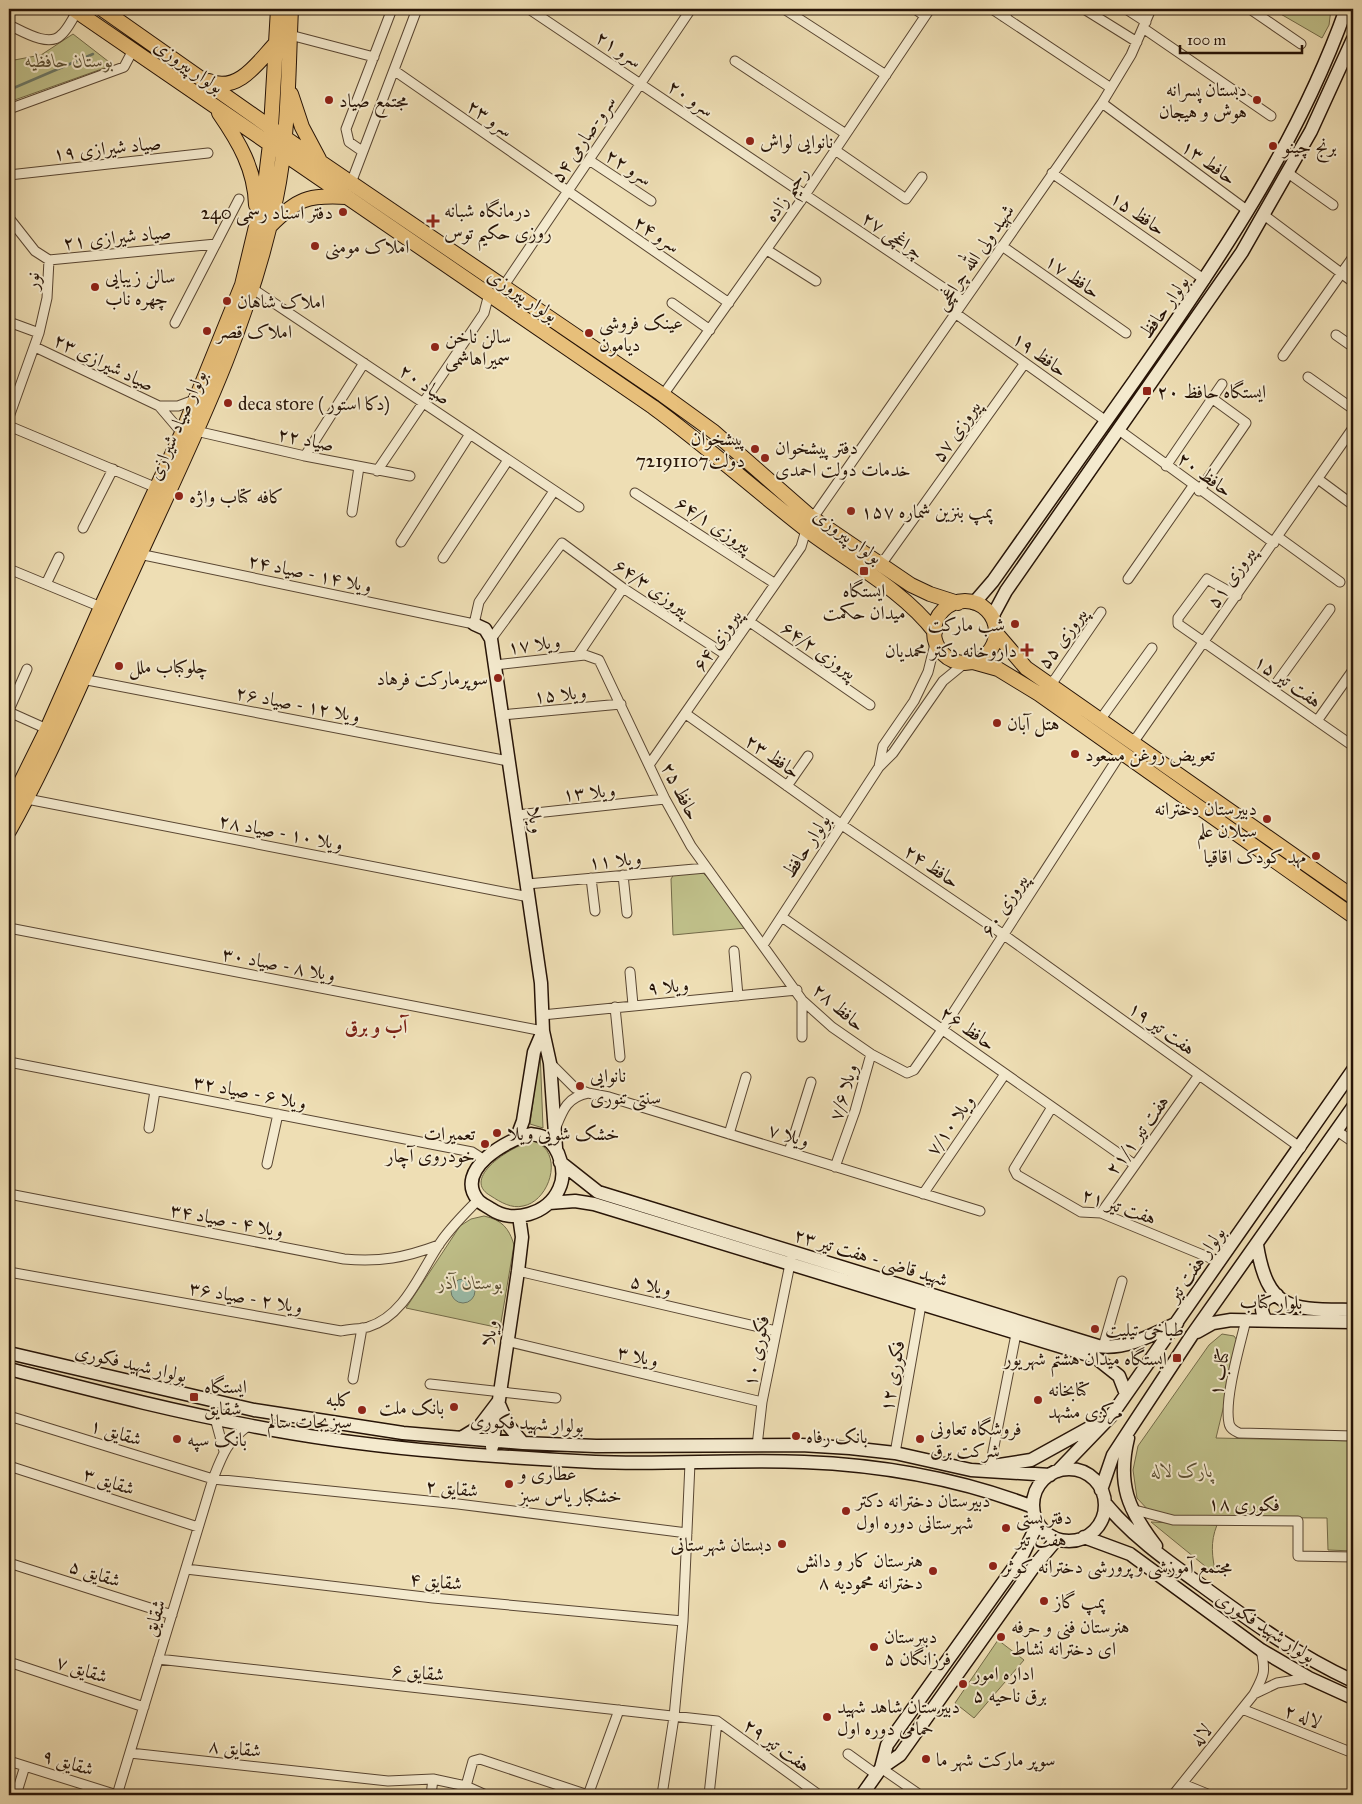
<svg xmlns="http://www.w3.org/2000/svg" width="1362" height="1804" viewBox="0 0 1362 1804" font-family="'IM FELL Great Primer',Amiri,serif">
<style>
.green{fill:#bfbf89;stroke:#736a48}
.water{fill:#9abca9;stroke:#6c7968}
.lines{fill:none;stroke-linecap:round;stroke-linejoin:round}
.stream{stroke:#6c7968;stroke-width:2.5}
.street-casing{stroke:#594632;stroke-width:11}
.secondary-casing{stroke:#271407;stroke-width:15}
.primary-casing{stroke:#271407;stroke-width:16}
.street{stroke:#f4eace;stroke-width:9}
.secondary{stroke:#f4eace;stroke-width:12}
.primary{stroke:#e7bf7a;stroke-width:14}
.poi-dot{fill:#8f2418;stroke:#f4eace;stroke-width:2}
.labels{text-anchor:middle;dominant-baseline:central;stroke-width:4;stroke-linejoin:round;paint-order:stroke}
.street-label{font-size:19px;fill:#271407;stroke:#f4eace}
.park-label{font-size:19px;font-style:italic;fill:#5c5034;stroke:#f4eace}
.poi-label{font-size:19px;fill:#271407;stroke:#f4eace;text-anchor:start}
.neighbourhood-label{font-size:20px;font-weight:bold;fill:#7a1f14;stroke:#f4eace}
</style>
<rect width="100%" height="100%" fill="#eedeb4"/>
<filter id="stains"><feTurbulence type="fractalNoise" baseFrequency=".004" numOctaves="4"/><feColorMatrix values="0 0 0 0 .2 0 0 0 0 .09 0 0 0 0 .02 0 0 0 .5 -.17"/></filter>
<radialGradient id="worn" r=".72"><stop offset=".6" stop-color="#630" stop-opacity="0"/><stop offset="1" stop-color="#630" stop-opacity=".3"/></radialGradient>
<path class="green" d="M1272,9h59l-2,16 -7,13z
M73,34l40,31 -104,37v-41l32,-6z
M703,873l4,4 39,51 -73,7 -2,-56 3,-5z
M540,1050l3,78 -13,-4z
M534,1141c3,2 7,4 10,6 17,18 2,55 -21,59 -11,3 -23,-4 -32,-10 -33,-18 25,-53 43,-55z
M484,1216c18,4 25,12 30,29l-14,83 -94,-20 54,-82 11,-7z
M1222,1334l12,2 5,7 -23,95 137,3v110l-25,-1 -1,-32 -153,-1 -24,-5 -13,-14 -4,-28 5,-24 71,-101z
M1151,1522l66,3c-7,17 -5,32 -1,50z
M998,1640l26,20 -50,58 -19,-15z"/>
<path class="water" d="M451 1291a12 12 0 1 1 24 0a12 12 0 1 1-24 0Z"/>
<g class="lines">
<path class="stream" d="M302,12l5,-3
M9,90l84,-36"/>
<g class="street-casing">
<path id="street" d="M529,9l434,292
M784,9l102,66
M915,9l10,7
M992,9l119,79
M1084,9l53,33
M1126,9l20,13
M1250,9l51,35
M1004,17l6,-8
M9,25c13,6 40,23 52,10 7,-6 11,-16 16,-23
M1143,28l128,88
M290,35l84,22
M735,61l111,73
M395,71l334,232
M1102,103l146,108
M9,109l115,-42 9,-17
M835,150l71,49 16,-22
M362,151l-13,-9 -3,-13 46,-120
M589,160l62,41
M1052,173l153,107
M1288,173l45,32
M9,175l199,-22
M351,183l66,-174
M1264,215l89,67
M9,218l26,33 14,9 167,-16
M1002,246l124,87
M767,250l49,31
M501,284l6,-3 184,-272
M253,289l326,218
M672,303l38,27
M955,313l151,108
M9,322l30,11
M175,323l64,-124
M1336,335l17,12
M35,347l124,59 23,27
M1283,356l70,-99
M1308,377l45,32
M663,395l142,-200 125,-186
M159,406h19l19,-7
M9,417l30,-84 8,-35 2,-38
M9,426l148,62
M1119,430l155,113
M196,431l109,25 105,20
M305,456l59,-93
M1166,466l56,-82
M377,471l107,-158 5,-19
M1318,479l35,26
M1199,491l47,-68 -33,-24
M635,493l139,90
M352,512l7,-45
M811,517l6,-5 285,-409 29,-48 20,-46
M83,528l30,-59
M1278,537l62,45
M401,542l69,-108
M139,554l335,70 5,-22 75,-111
M443,558l65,-98
M876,561l9,-2 140,-196
M9,569l92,38
M1128,579l65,-93
M46,584l13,-27
M1237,596l-30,-17 -29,39v6l175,122
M750,622l120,83
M491,639l71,-96 61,45 103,67
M578,655l45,-67
M495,665l90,-10 14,5 66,139 26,47 111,154 30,27 39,27 36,19 7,-3 28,-40 179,-277
M82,679l426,82
M1049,684l6,-5 46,-67
M1272,689l58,-80
M9,710l18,-41
M9,712l38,17
M686,714l156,111 162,110 297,213
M501,715l120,-11
M1100,720l52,-72
M1317,721l36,-51
M1130,741l7,-4 216,-309
M649,765l152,-218 5,-17
M879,767l4,-21 31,-45 14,-29 8,-32
M787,786l21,-30
M27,799l502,98
M517,815l148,-16
M623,875l4,38
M591,878l4,33
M527,884l179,-16
M782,917l353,248
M9,928l534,103
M763,945l116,-178 14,-14 50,-72 22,-18
M734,951l4,45
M630,972l3,33
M802,1000v37
M615,1007l5,50
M542,1015l255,-25
M9,1062l463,90 11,7
M550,1063l25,25 13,5c-20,4 -25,16 -32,34
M588,1093l21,4 371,114
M1052,1107l-38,62 3,6 64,37 20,1 119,49
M149,1128l6,-37
M1337,1131l16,11
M729,1134l17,-57
M789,1152l22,-70
M267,1164l11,-50
M835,1167l20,-56 16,-57
M9,1194l335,65c37,3 60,-1 95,-14
M923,1194l82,-120
M1101,1213l98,-138
M518,1271l258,60
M9,1272l332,59c9,-2 19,-2 27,-4 37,-11 52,-55 72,-84 11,-16 24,-29 38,-43
M1246,1320c-6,25 -22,79 -17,103 1,6 6,8 10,10l114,3
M506,1341l256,61
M1103,1347l19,-66
M353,1379l9,-51
M430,1384l126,14
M9,1416l204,63 245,25 229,29
M215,1418l9,33
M757,1446l5,-44 29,-143
M895,1453l26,-148
M9,1466l189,61
M990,1467l26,-133
M1131,1509l42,11 125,1v35l55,1
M9,1563l163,52
M186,1569l247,29 250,23
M158,1659l559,62 102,74
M9,1662l135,45
M1254,1694l23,-11 31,-5
M1242,1709l111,44
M130,1753l258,28 45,-2 33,7 20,9
M848,1754l29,21
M9,1761l108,34
M881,1768l39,27
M1183,1784l27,11
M466,1786l7,-25 7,-2 108,36
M16,1795l9,-29
M117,1795l96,-316c9,-23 14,-38 35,-53
M431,1795l2,-16
M588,1795l31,-85
M662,1795l12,-78 9,-96 7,-158
M709,1795l8,-74
M1173,1795l81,-101c10,-19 12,-22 7,-44"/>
</g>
<g class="secondary-casing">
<path id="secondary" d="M974,603l19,-22c48,-67 95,-134 142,-201 82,-117 163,-236 211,-371
M992,617l14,-26 236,-339 69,-121 42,-92
M474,624l11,5 6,10 50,344 2,48 7,32 6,85
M531,1134c4,1 10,1 14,4 15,9 22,35 14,51 -11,25 -46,35 -68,20 -4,-3 -10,-5 -13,-9 -25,-30 30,-61 53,-66z
M517,1137l6,-16 11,-69 9,-21
M560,1162l38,30 500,154c28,4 54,-11 79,-23
M549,1203l26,-2 19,3 501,153 24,19 7,18
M1257,1245c11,68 36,64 96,65
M1266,1320c-8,-13 -4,-22 11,-25
M1197,1332l16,-9 18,-3 122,2
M9,1353l245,57 149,23 120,10 73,3 205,-1 49,3 45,5 76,17 79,5
M9,1369c79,20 158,41 238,56 114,23 232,31 348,37 69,3 139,-3 209,0 78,3 156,17 229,45
M461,1438l18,-11 19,-25 10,23 15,18
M1128,1438c-11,46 0,72 28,108
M492,1447l26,-176 4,-34 -3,-21
M993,1466l38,-6 67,-37
M1033 1505a36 36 0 1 1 72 0a36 36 0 1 1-72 0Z
M1058,1471l53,-55 242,-346
M1101,1490l12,-35 17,-26 62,-94 161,-228
M1105,1503c27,33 61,57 96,82 49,36 96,70 152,96
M1084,1537l46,17 131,96 48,28 44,20
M881,1768l6,-23 135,-189 16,-33
M862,1795l19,-27 19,-13 135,-190 22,-26"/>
</g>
<g class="primary-casing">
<path id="primary" d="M73,9l580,398c52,38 100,81 151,121 44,34 97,60 131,104
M102,9l192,135 369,251 51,37 97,85 100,68 19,9 28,9
M209,81c29,13 50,-20 67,-38
M291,94l11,33 17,32
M219,113c20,29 36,56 37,92
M270,226c28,-28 38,-31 76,-29
M934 632a31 31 0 1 1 62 0a31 31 0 1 1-62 0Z
M996,633l30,35 327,229
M973,662l25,7 41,25 314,222
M9,806l38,-77 54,-122 81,-174 60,-148 22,-92 6,-49 8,-135
M9,831c46,-82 81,-170 121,-255 56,-123 119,-245 146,-378 13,-62 12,-127 15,-189"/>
</g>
<use href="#street" class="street"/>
<use href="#secondary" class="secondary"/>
<use href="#primary" class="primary"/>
</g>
<g class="poi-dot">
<circle cx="329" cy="100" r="5"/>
<circle cx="1257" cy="100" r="5"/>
<circle cx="750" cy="141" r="5"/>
<circle cx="1273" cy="146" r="5"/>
<circle cx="343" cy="212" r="5"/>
<path d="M430.5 213.5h5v5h5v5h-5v5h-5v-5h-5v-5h5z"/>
<circle cx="315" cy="246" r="5"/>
<circle cx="95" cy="287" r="5"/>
<circle cx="227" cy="301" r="5"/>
<circle cx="207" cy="331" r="5"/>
<circle cx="589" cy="333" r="5"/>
<circle cx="435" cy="347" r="5"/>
<rect x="1142" y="386" width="10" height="10" rx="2.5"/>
<circle cx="228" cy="403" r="5"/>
<circle cx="755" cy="449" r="5"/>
<circle cx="765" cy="458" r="5"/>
<circle cx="179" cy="496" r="5"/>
<circle cx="851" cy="511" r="5"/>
<rect x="859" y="566" width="10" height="10" rx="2.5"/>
<circle cx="1015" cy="624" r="5"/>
<path d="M1024.5 642.5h5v5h5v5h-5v5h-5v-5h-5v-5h5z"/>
<circle cx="119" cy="666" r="5"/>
<circle cx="498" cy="678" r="5"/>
<circle cx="997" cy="723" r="5"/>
<circle cx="1075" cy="754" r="5"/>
<circle cx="1267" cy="819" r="5"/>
<circle cx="1316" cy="856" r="5"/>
<circle cx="580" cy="1086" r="5"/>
<circle cx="497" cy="1133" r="5"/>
<circle cx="485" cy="1144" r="5"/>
<circle cx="1095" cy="1329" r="5"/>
<rect x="1172" y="1353" width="10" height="10" rx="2.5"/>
<rect x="189" y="1392" width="10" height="10" rx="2.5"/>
<circle cx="1038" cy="1400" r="5"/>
<circle cx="454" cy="1407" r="5"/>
<circle cx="362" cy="1410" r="5"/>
<circle cx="796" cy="1436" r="5"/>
<circle cx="177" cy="1439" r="5"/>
<circle cx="920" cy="1439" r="5"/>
<circle cx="509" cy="1484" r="5"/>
<circle cx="846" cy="1511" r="5"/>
<circle cx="1006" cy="1528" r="5"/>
<circle cx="782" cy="1544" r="5"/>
<circle cx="993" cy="1566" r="5"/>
<circle cx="933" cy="1571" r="5"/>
<circle cx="1044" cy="1601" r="5"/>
<circle cx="1001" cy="1637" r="5"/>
<circle cx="874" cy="1647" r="5"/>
<circle cx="963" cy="1684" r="5"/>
<circle cx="827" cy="1717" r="5"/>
<circle cx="926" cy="1759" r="5"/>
</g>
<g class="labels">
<g class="street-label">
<text transform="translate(619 49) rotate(34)">سرو ۲۱</text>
<text transform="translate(189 66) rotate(35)">بولوار پیروزی</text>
<text transform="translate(691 98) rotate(34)">سرو ۲۰</text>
<text transform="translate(490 118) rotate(35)">سرو ۲۳</text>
<text transform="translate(583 139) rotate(-56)">سرو-صارمی ۵۴</text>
<text transform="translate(107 148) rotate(-6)">صیاد شیرازی ۱۹</text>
<text transform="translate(1209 162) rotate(36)">حافط ۱۳</text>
<text transform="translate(629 167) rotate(33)">سرو ۲۲</text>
<text transform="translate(786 194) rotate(-55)">رحیم زاده</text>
<text transform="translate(1138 213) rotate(35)">حافظ ۱۵</text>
<text transform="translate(657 234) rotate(34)">سرو ۲۴</text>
<text transform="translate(893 235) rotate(34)">چراغچی ۲۷</text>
<text transform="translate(117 237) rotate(-6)">صیاد شیرازی ۲۱</text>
<text transform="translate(974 257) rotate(-55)">شهید ولی الله چراغچی</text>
<text transform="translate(1073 276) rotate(35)">حافظ ۱۷</text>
<text transform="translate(32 281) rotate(-86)">نور</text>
<text transform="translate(523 295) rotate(34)">بولوار پیروزی</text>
<text transform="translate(1164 307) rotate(-55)">بولوار حافظ</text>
<text transform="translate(1040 354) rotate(36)">حافظ ۱۹</text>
<text transform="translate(104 362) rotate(26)">صیاد شیرازی ۲۳</text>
<text transform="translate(425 384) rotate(34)">صیاد ۲۰</text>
<text transform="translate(177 425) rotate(-66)">بولوار صیاد شیرازی</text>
<text transform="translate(956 431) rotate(-55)">پیروزی ۵۷</text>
<text transform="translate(306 439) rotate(12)">صیاد ۲۲</text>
<text transform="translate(1205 474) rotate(36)">حافظ ۲۰</text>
<text transform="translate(714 524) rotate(33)">پیروزی ۶۴/۱</text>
<text transform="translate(848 536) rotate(36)">بولوار پیروزی</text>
<text transform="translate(310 573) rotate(12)">ویلا ۱۴ - صیاد ۲۴</text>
<text transform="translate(1231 577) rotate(-55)">پیروزی ۵۱</text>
<text transform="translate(652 587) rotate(34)">پیروزی ۶۴/۳</text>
<text transform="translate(1062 638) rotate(-54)">پیروزی ۵۵</text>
<text transform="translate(717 640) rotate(-55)">پیروزی ۶۴</text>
<text transform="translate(534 644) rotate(-7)">ویلا ۱۷</text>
<text transform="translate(819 650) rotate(35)">پیروزی ۶۴/۲</text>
<text transform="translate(1288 681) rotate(35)">هفت تیر ۱۵</text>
<text transform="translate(560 694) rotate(-5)">ویلا ۱۵</text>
<text transform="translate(298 704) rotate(11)">ویلا ۱۲ - صیاد ۲۶</text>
<text transform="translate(773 756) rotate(35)">حافظ ۲۳</text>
<text transform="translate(681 791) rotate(63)">حافظ ۲۵</text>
<text transform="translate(589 792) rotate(-5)">ویلا ۱۳</text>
<text transform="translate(536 820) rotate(81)">ویلا</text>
<text transform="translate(281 832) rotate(11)">ویلا ۱۰ - صیاد ۲۸</text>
<text transform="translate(806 846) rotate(-57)">بولوار حافظ</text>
<text transform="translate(615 860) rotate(-5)">ویلا ۱۱</text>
<text transform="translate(932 866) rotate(34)">حافظ ۲۴</text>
<text transform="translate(1004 905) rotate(-57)">پیروزی ۶۰</text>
<text transform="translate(279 964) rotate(11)">ویلا ۸ - صیاد ۳۰</text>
<text transform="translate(668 986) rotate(-5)">ویلا ۹</text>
<text transform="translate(839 1007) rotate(41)">حافظ ۲۸</text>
<text transform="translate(968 1028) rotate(35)">حافظ ۲۶</text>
<text transform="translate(1162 1028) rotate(36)">هفت تیر ۱۹</text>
<text transform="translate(250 1092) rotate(11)">ویلا ۶ - صیاد ۳۲</text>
<text transform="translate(843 1092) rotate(-73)">ویلا ۷/۶</text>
<text transform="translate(950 1125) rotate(-55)">ویلا ۷/۱۰</text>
<text transform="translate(789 1135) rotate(17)">ویلا ۷</text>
<text transform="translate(1137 1135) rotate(-54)">هفت تیر ۲۱/۱</text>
<text transform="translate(1119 1206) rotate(19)">هفت تیر ۲۱</text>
<text transform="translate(227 1220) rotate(11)">ویلا ۴ - صیاد ۳۴</text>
<text transform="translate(871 1257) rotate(17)">شهید قاضی - هفت تیر ۲۳</text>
<text transform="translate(1196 1264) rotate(-55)">بولوار هفت تیر</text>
<text transform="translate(651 1285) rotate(13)">ویلا ۵</text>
<text transform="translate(246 1297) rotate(10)">ویلا ۲ - صیاد ۳۶</text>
<text transform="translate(1271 1302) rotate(1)">بلوار کتاب</text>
<text transform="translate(489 1333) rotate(-81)">ویلا</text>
<text transform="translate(756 1351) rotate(-79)">فکوری ۱۰</text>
<text transform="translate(638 1356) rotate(13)">ویلا ۳</text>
<text transform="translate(131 1363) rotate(13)">بولوار شهید فکوری</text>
<text transform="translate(1219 1372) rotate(-80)">کتاب ۱</text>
<text transform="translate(892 1376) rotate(-80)">فکوری ۱۲</text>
<text transform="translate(527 1423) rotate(3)">بولوار شهید فکوری</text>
<text transform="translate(116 1432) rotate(17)">شقایق ۱</text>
<text transform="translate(109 1481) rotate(18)">شقایق ۳</text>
<text transform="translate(452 1488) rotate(6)">شقایق ۲</text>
<text transform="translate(1244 1504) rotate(1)">فکوری ١٨</text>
<text transform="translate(95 1573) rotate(18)">شقایق ۵</text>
<text transform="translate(436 1581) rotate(6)">شقایق ۴</text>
<text transform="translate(154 1618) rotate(-73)">شقایق</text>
<text transform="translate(1266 1627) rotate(33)">بولوار شهید فکوری</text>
<text transform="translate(82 1669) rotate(18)">شقایق ۷</text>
<text transform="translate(418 1672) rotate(6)">شقایق ۶</text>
<text transform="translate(1303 1716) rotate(21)">لاله ۲</text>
<text transform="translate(1201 1735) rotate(-52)">لاله</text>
<text transform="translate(777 1745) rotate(36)">هفت تیر ۲۹</text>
<text transform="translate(235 1748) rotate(6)">شقایق ۸</text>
<text transform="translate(68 1762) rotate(17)">شقایق ۹</text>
</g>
<g class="park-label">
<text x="69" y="60">بوستان حافظیه</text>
<text x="470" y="1282">بوستان آذر</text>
<text x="1182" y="1470">پارک لاله</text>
</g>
<g class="poi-label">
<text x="1247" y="89" text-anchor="end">دبستان پسرانه<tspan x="1247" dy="22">هوش و هیجان</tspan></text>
<text x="339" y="100">مجتمع صیاد</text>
<text x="760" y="141">نانوایی لواش</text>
<text x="1283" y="146">برنج چینو</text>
<text x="444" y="210">درمانگاه شبانه<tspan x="444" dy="22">روزی حکیم توس</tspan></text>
<text x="333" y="212" text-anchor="end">دفتر اسناد رسمی 240</text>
<text x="325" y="246">املاک مومنی</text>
<text x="105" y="276">سالن زیبایی<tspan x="105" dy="22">چهره ناب</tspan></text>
<text x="237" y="301">املاک شاهان</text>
<text x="599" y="322">عینک فروشی<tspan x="599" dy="22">دیامون</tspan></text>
<text x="217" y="331">املاک قصر</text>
<text x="445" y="336">سالن ناخن<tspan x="445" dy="22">سمیراهاشمی</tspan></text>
<text x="1157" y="391">ایستگاه حافظ ۲۰</text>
<text x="238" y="403">deca store ( دکا استور)</text>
<text x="745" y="438" text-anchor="end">پیشخوان<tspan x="745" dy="22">دولت72191107</tspan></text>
<text x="775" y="447">دفتر پیشخوان<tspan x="775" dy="22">خدمات دولت احمدی</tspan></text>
<text x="189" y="496">کافه کتاب واژه</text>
<text x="861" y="511">پمپ بنزین شماره ۱۵۷</text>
<text x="864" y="590" text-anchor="middle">ایستگاه<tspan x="864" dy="22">میدان حکمت</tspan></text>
<text x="1005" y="624" text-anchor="end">شب مارکت</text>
<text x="1017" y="650" text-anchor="end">داروخانه دکتر محمدیان</text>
<text x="129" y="666">چلوکباب ملل</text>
<text x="488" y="678" text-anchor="end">سوپرمارکت فرهاد</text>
<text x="1007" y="723">هتل آبان</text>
<text x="1085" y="754">تعویض روغن مسعود</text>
<text x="1257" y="808" text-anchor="end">دبیرستان دخترانه<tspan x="1257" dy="22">سبلان علم</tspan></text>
<text x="1306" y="856" text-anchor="end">مهد کودک اقاقیا</text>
<text x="590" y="1075">نانوایی<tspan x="590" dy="22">سنتی تنوری</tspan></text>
<text x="475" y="1133" text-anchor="end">تعمیرات<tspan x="475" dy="22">خودروی آچار</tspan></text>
<text x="507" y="1133">خشک شویی ویلا</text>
<text x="1105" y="1329">طباخی تیلیت</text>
<text x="1167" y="1358" text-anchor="end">ایستگاه میدان هشتم شهریور</text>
<text x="204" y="1386">ایستگاه<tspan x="204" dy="22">شقایق</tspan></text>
<text x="1048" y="1389">کتابخانه<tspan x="1048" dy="22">مرکزی مشهد</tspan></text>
<text x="352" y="1399" text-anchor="end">کلبه<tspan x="352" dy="22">سبزیجات سالم</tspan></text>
<text x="444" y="1407" text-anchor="end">بانک ملت</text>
<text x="930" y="1428">فروشگاه تعاونی<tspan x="930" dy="22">شرکت برق</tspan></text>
<text x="806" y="1436">بانک رفاه</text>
<text x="187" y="1439">بانک سپه</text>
<text x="519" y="1473">عطاری و<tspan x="519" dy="22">خشکبار یاس سبز</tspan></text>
<text x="856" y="1500">دبیرستان دخترانه دکتر<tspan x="856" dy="22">شهرستانی دوره اول</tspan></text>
<text x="1016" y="1517">دفتر پستی<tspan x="1016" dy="22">هفت تیر</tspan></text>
<text x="772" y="1544" text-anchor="end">دبستان شهرستانی</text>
<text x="923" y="1560" text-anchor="end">هنرستان کار و دانش<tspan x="923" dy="22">دخترانه محمودیه ۸</tspan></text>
<text x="1003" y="1566">مجتمع آموزشی و پرورشی دخترانه کوثر</text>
<text x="1054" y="1601">پمپ گاز</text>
<text x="1011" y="1626">هنرستان فنی و حرفه<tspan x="1011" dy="22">ای دخترانه نشاط</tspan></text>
<text x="884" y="1636">دبیرستان<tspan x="884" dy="22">فرزانگان ۵</tspan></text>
<text x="973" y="1673">اداره امور<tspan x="973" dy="22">برق ناحیه ۵</tspan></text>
<text x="837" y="1706">دبیرستان شاهد شهید<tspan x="837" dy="22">حمامی دوره اول</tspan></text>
<text x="936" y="1759">سوپر مارکت شهر ما</text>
</g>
<g class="neighbourhood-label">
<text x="376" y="1026">آب و برق</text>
</g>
</g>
<rect width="1362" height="1804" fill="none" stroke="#eedeb4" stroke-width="30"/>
<rect x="10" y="10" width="1342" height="1784" fill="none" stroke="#271407" stroke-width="2.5"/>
<rect x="15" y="15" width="1332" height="1774" fill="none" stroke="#271407"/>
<path d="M1180 45v8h122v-8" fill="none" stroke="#271407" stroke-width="2.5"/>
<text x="1187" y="45" font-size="15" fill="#271407" stroke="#f4eace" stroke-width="4" paint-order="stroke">100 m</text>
<rect width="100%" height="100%" filter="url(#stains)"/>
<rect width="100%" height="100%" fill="url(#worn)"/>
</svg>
